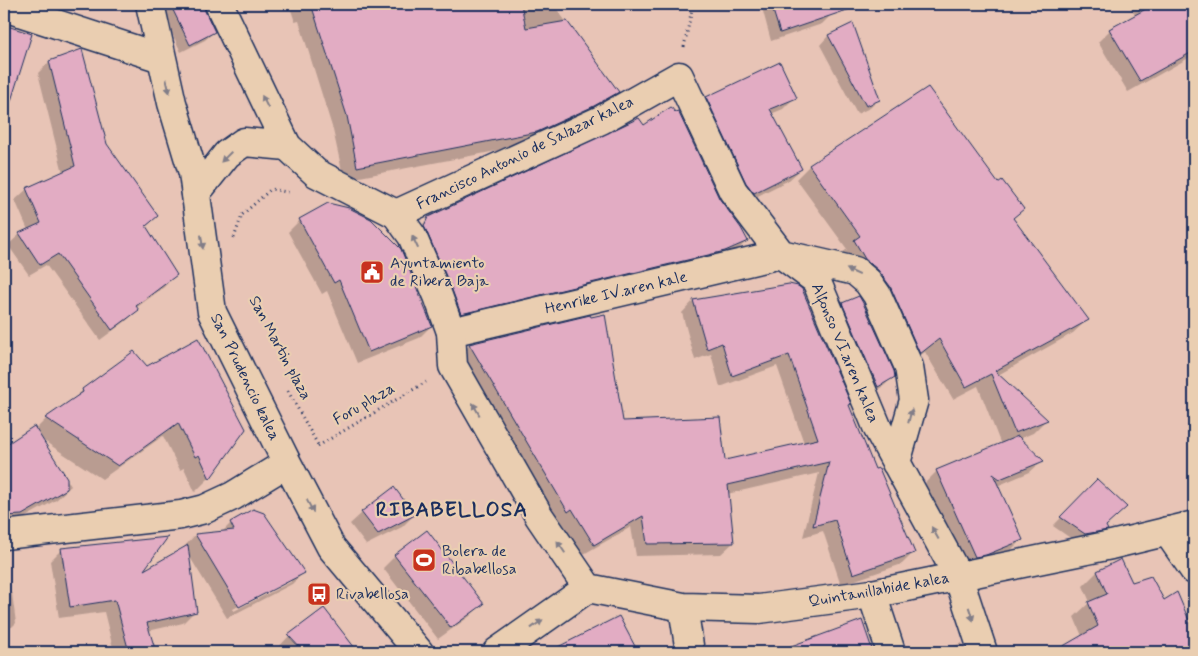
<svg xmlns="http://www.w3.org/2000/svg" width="1198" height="656" viewBox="0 0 1198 656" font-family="Mynerve,sans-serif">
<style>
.shadow{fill:#0003;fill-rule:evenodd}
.building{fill:#e2acc3;stroke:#1b2f5e}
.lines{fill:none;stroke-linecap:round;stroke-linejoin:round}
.minor-casing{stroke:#1b2f5e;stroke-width:31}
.tertiary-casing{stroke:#1b2f5e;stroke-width:31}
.path{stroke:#1b2f5e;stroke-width:3;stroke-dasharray:1 4;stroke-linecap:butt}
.minor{stroke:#eaceb1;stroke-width:28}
.tertiary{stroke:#eaceb1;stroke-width:28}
.oneway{fill:#827e88}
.labels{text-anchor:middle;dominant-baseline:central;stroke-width:4.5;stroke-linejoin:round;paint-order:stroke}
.street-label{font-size:16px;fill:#1b2f5e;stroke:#eaceb1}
.poi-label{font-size:16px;fill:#1b2f5e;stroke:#eaceb1;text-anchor:start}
.district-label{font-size:21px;font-weight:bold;letter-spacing:1px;fill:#1b2f5e;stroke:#eaceb1}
</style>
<rect width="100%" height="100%" fill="#e8c4b6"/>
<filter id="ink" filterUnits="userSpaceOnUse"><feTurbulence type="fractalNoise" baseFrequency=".02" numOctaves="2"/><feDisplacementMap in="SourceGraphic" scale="10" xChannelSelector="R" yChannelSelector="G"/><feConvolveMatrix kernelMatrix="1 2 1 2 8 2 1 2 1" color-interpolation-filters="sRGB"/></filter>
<g filter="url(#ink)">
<path class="shadow" d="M158,4h44l2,7 10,21 -9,8 -24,12z
M289,4h264l65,88 -14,13 -82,41 -178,34 -11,-50 -34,-109 -4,1z
M761,4h66l4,11 -9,9 -51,17z
M1128,4h66v51l-66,37 -30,-50 12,-12 26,-14z
M852,25l26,75 -8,8 -13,6 -37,-69 8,-9z
M4,26l26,9 -23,53 -3,-2z
M49,62l108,154 -11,11 29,48 -11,12 -28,21 2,2 -12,11 -26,19 -54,-75 -17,10 -21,-30 12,-11 8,-4 -13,-30 12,-11 36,-16 -25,-100z
M928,89l70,96 25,24 -11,10 75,101 -14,13 -75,42 48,45 -13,13 -14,6 23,22 -12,11 -33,14 24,54 -12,12 -36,14 -10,2 -38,-85 12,-12 64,-26 -23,-59 -25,13 -28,-47 -19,14 -65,-112 6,-5 -51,-70 13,-13z
M795,97l-12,12 -12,5 30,55 -12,11 -47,24 -47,-94 12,-12z
M718,198l29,43 -15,14 -286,72 -32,-94 15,-15z
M300,220l131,106 -12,12 -62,25 -30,-72 -5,3 -34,-62z
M789,286l58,119 27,66 39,82 -11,11 -61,21 -18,-54 -20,6 16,-64 -92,21 6,49 -12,11 -85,2 -5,-29 -49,28 -22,-35 -4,2 -98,-166 12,-11 152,78 102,39 80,-19 -27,-77 -57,21 -9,-33 -16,6 -13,-47 11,-12z
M843,304l50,72 -8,9 -16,10 -34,-83z
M147,368l97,61 -35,49 -14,14 -11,-24 -4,2 -17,-34 -61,43 -61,-40 30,47 -15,14 -52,29v-81l30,-21 1,3 11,-11 23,-16 14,-13z
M1097,481l9,49 -8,8 -22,4 -23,-16z
M362,513l52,2 -12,12 -36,18 -16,-21z
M231,523l73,49 -12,12 -65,34 -39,-64 7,57 -12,12 -35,8 7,21h-41l-10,-40 -45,6 -9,-57 12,-12 78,25 45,-25 -1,-2 11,-12 26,-2zM291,579v3l-57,29 -1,-2z
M395,556l87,48 -12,12 -32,23 -55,-71z
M1121,560l11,24 31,18 13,-8 18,41v17h-132l10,-10 10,-6 -8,-19 16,-15 -7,-16 14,-14z
M12,593l4,30 -4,4 -8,1v-33z
M618,618l19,34h-78l3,-1z
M861,622l11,30h-119l43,-7z
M289,636l52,16h1h-66l-1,-1z
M962,643l4,9h-31z"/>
<path class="building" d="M170,4h34l1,7 10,21 -25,13z
M311,4h210l5,24 41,-7 52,71 -25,14 -57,26 -180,35 -10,-51z
M771,4h81l1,4 -73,25z
M1155,4h39v47l-54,30 -31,-52z
M853,23l27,77 -14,6 -38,-71z
M4,25l28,9 -22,70 -6,-1z
M82,49l25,95 51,72 -12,10 31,49 -41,31 3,4 -27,20 -54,-76 -18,11 -21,-32 22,-10 -15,-35 49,-22 -26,-105z
M780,62l17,36 -27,11 32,60 -48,24 -8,-10 -40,-86z
M928,87l70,96 4,-3 22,29 -11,9 76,102 -94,51 53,49 -33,13 -24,-59 -25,13 -27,-48 -19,15 -30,-68 -12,-16 -13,-11 -11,-19 6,-4 -51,-71z
M671,107l4,5 3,-1 41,87 22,30 7,13 -23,10 -264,63 -9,-24 -28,-64 4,-9 211,-99 5,7z
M328,203l21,5 22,11 30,30 31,77 -63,26 -30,-72 -5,3 -35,-64z
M789,284l9,2 4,3 49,115 -2,1 26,64 4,-1 36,85 -62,21 -18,-54 -22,6 16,-64 -101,23 6,58 -87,1 -4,-28 -49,29 -22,-36 -4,3 -99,-168 121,-29 1,2 14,-3 18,107 97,-4 5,43 93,-21 -29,-84 -57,21 -10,-33 -15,6 -14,-49z
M859,296l4,7 31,68 1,6 -17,10 -36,-84z
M198,338l48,91 -36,50 -11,-24 -4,2 -17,-34 -60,43 -73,-48 38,-26 -1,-3 52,-38 13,15z
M34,426l33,52v11l-45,26 -18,1v-70z
M1018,436l26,25 -44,18 -7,-5 30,66 -37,15 -11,2 -39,-87z
M1097,479l30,28 -21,19 2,4 -23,4 -25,-17z
M394,487l21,28 -37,19 -17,-22z
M253,509l11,4 41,60 -66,34 -44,-73 39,-4 -4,-8z
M427,530l57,74 -33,24 -57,-73z
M168,537l-24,33 44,-25 9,67 -50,11 9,29h-27l-14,-52 -45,7 -9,-59z
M1121,559l11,23 19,-6 13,24 13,-8 17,40v20h-141l45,-26 -10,-24 19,-8 -10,-23z
M324,608l34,44h-54l-16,-17z
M619,616l19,36h-90z
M862,620l11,32h-90v-3z"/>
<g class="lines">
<g class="minor-casing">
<path id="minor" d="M4,7l157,51
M196,193l31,-39 17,-12 43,4
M396,214l205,-94 78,-44 54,115 48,63 35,26 62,149 80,147 25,76
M451,332l330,-78 74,17 13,11 9,13 32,72 5,33 -18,63
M1167,531l27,39
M872,594l19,58
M497,652l91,-64"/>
</g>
<g class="tertiary-casing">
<path id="tertiary" d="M150,4l22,99 21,70 19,139 75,151 44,84 88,105
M219,4l68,142 29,27 80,41 16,22 26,60 13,36 2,34 86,150 49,72 95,19 76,2 113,-15 239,-49 83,-20
M4,535l177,-20 24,-6 28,-13 54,-33
M683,607l7,45"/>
</g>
<path class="path" d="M684,47l9,-43
M234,238l8,-23 29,-26 20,4
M288,391l30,54
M318,446l108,-64"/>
<use href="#minor" class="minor"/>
<use href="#tertiary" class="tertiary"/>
</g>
<defs><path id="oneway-solid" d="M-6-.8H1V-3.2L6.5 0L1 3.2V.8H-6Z" transform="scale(1.25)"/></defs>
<g class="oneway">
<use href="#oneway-solid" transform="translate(168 86) rotate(76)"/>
<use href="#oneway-solid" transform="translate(265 102) rotate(-117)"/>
<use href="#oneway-solid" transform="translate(226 157) rotate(135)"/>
<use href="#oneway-solid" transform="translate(202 242) rotate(82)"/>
<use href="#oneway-solid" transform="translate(415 242) rotate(-115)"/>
<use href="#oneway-solid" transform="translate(853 272) rotate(-155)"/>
<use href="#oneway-solid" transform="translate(476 409) rotate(-119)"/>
<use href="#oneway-solid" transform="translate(910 416) rotate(-76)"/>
<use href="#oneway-solid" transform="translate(310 506) rotate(62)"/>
<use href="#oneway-solid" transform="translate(935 533) rotate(-119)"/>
<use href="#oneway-solid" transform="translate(561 547) rotate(-124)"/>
<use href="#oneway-solid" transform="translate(971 614) rotate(72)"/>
<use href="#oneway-solid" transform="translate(537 624) rotate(-36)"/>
</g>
</g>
<defs>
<g id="civic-square" transform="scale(1.25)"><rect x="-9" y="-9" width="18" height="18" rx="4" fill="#c8321e" stroke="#eaceb1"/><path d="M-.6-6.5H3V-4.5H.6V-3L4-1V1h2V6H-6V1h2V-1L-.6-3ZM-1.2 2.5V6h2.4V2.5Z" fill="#fff"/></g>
<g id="stadium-square" transform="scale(1.25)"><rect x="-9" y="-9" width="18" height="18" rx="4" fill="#c8321e" stroke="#eaceb1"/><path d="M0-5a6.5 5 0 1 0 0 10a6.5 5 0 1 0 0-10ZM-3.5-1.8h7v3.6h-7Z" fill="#fff"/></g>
<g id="bus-square" transform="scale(1.25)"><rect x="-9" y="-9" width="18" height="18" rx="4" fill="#c8321e" stroke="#eaceb1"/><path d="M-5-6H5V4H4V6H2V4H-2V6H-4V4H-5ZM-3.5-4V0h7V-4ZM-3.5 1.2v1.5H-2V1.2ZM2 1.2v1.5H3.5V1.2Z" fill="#fff"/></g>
</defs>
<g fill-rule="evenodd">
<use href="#civic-square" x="372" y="272"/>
<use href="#stadium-square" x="424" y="560"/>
<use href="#bus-square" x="319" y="594"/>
</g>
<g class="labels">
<g class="street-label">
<text transform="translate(525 153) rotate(-26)">Francisco Antonio de Salazar kalea</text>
<text transform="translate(616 293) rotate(-13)">Henrike IV.aren kale</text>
<text transform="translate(280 348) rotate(62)">San Martin plaza</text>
<text transform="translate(845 353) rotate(67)">Alfonso VI.aren kalea</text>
<text transform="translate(245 377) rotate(64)">San Prudencio kalea</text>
<text transform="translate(364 404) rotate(-30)">Foru plaza</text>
<text transform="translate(879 590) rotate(-10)">Quintanillabide kalea</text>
</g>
<g class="poi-label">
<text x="390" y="263">Ayuntamiento<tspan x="390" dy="18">de Ribera Baja</tspan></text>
<text x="442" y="551">Bolera de<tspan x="442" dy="18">Ribabellosa</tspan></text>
<text x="336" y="594">Rivabellosa</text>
</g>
<g class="district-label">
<text x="452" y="510">RIBABELLOSA</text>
</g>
</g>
<rect width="1198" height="656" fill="none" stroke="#eaceb1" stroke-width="20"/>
<rect x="10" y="10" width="1178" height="636" fill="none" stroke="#1b2f5e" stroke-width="2" filter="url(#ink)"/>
</svg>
